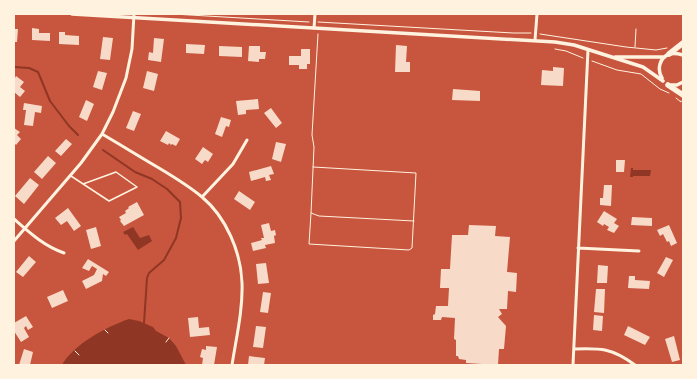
<svg xmlns="http://www.w3.org/2000/svg" width="697" height="379" viewBox="0 0 697 379" font-family="'Fira Sans Condensed',sans-serif">
<style>
.water{fill:#8f3625}
.lines{fill:none;stroke-linecap:round;stroke-linejoin:round}
.stream{stroke:#8f3625;stroke-width:2}
.building{fill:#f7dbc8}
.path{stroke:#fff3e0;stroke-width:1}
.service{stroke:#fff3e0;stroke-width:1.5}
.minor{stroke:#fff3e0;stroke-width:3}
.tertiary{stroke:#fff3e0;stroke-width:3.5}
.motorway{stroke:#fff3e0;stroke-width:5.5}
</style>
<rect width="100%" height="100%" fill="#c8553d"/>
<path class="water" d="M631,168h2v2h18l-1,6h-17v1h-3z
M133,227l7,11 9,-3 3,6 -14,9 -11,-16 -2,1 -2,-3z
M129,319l10,2 14,6 3,4 13,7 7,8 10,19h-124c12,-21 44,-38 67,-46z"/>
<g class="lines">
<path class="stream" d="M14,67l15,1 9,4 12,29 19,25 9,9
M103,150l32,22 17,7 15,10 13,13 1,16 -5,20 -12,22 -15,13 -2,5 -3,45"/>
</g>
<path class="building" d="M32,28l7,1v4h11v8l-18,-1z
M14,29h4l-1,13h-3z
M59,32h6v3l14,1v9l-20,-1z
M103,37l10,1 -3,22 -10,-1z
M154,38l10,1 -3,23 -13,-2 1,-8 4,1z
M186,44l19,1 -1,9 -18,-1z
M396,45l11,1 -1,16h4v10h-15z
M219,46l23,1v10l-23,-1z
M249,46h11v6h6l-1,7h-6v3l-11,-1z
M301,49h9v15h-3v5h-8v-4h-10v-9h12z
M553,67l11,1 -1,18 -22,-1 1,-15 11,1z
M98,71l9,2 -5,17 -9,-3z
M147,71l11,3 -4,17 -11,-3z
M16,76l8,6 -4,5 5,4 -5,6 -6,-5v-12z
M453,89l27,2v10l-28,-1z
M258,99l1,10 -13,1v4l-8,1 -2,-14z
M86,100l8,4 -7,17 -8,-4z
M24,103l18,3 -1,7 -6,-1 -2,14 -9,-1 2,-15h-3z
M271,108l11,15 -6,5 -12,-15z
M133,111l8,3 -7,17 -8,-3z
M221,117l10,3 -2,7 -3,-1 -4,11 -7,-3z
M14,128l6,4 -3,3 4,4 -5,6 -2,-2z
M166,131l14,8 -4,7 -4,-2 -1,1 -2,-2 -1,2 -8,-4z
M66,139l6,5 -11,12 -6,-5z
M276,142l10,2 -5,18 -9,-3z
M203,147l10,7 -5,8 -3,-2 -3,4 -7,-5z
M48,156l8,7 -14,16 -8,-7z
M616,160h9l-1,12h-8z
M271,166l3,8 -5,1 2,5 -5,1 -1,-4 -14,4 -2,-9z
M30,178l9,7 -15,19 -9,-8z
M604,185h8l-1,21 -11,-1v-7h3z
M239,191l16,11 -5,8 -16,-11z
M137,202l7,13 -20,11 -4,-5 1,-1 -2,-3 7,-4 -1,-2 4,-3 -1,-1z
M68,208l13,18 -7,5 -7,-10 -6,4 -6,-7z
M604,211l13,8 -3,4 5,3 -5,7 -7,-3 2,-3 -5,-3 -1,2 -6,-4z
M632,217l20,1v8l-21,-1z
M269,223l2,8 4,-1 1,5 -2,1 1,7 -10,2 1,3 -13,3 -2,-8 11,-3 -1,-2h3l-3,-13z
M469,225l27,1 -1,10 15,1 -3,35 10,1 -1,19 -8,-1 -1,18h-8l3,5 -4,3 8,9 -2,23h-5l-1,16 -32,-2v-3l-7,-1 -1,-3h-2v-16l-2,-1 1,-21 -13,-1 -1,3h-8v-5l2,-1 1,-8h12l1,-18h-9l1,-19h9l2,-34h16z
M669,225l8,18 -6,3 -2,-5 -2,1 -4,-8 -3,2 -3,-6z
M96,227l5,19 -10,3 -5,-19z
M29,256l7,6 -13,15 -7,-5z
M666,257l7,3 -9,17 -7,-4z
M88,259l21,13 -3,4 -3,-2 -1,7 -16,8 -4,-8 12,-6 3,-6 -5,-3 -3,5 -7,-3z
M266,263l3,20 -11,1 -2,-20z
M598,265l10,1 -1,17h-10z
M629,276h6v4l15,1 -1,8 -21,-1z
M596,289h9l-1,24 -10,-1z
M63,290l5,11 -16,7 -5,-11z
M263,292l8,1 -3,20 -8,-1z
M594,315l9,1 -1,15 -9,-1z
M26,316l7,11 -5,3 -2,-4 -2,2 5,9 -8,5 -7,-11v-8z
M198,317l1,11 10,-1 1,8 -20,2 -2,-19z
M256,326l10,1 -3,21 -10,-1z
M628,326l22,11 -5,8 -21,-10z
M674,336l6,24 -8,2 -7,-23z
M206,346l11,1 -3,18h-12l1,-7 -3,-1 2,-8 4,1z
M24,349l9,3 -3,13h-11z
M249,356l16,2 -1,7h-16z"/>
<g class="lines">
<path class="path" d="M173,14l136,8
M318,22l195,11h18
M318,34l-6,101 2,12 -3,66 8,3 95,5
M540,34l86,13 30,3 11,-2
M635,47l1,-18
M555,49l11,2 17,7
M592,61l25,9 24,4 19,15 9,4
M676,98l5,4v-1
M311,213l-2,31 100,6 3,-2 4,-75 -103,-6
M105,330l3,3
M166,342l3,-4
M75,351l4,4"/>
<path class="service" d="M71,176l38,25 28,-14 -21,-15 -33,12"/>
<path class="minor" d="M314,28l1,-14
M535,40l2,-26
M102,134c19,11 38,23 57,34 15,9 30,18 43,29 24,20 39,55 40,86 1,27 -6,56 -10,82
M202,197l31,-33 14,-24
M14,219c16,14 30,27 50,34
M14,241l67,-78 21,-29 11,-22 13,-34 6,-29 2,-35
M578,248l61,3
M574,349c27,-1 38,-1 61,16
M573,365l15,-315"/>
<path class="tertiary" d="M72,14l483,28 19,3 69,22 20,14
M615,57h50
M662,78c-5,-8 -3,-21 8,-24 4,-1 9,0 13,1
M671,85h6l6,-3"/>
<path class="motorway" d="M669,54l14,-11
M668,85l15,10"/>
</g>
<rect width="697" height="379" fill="none" stroke="#fff3e0" stroke-width="30"/>
</svg>
